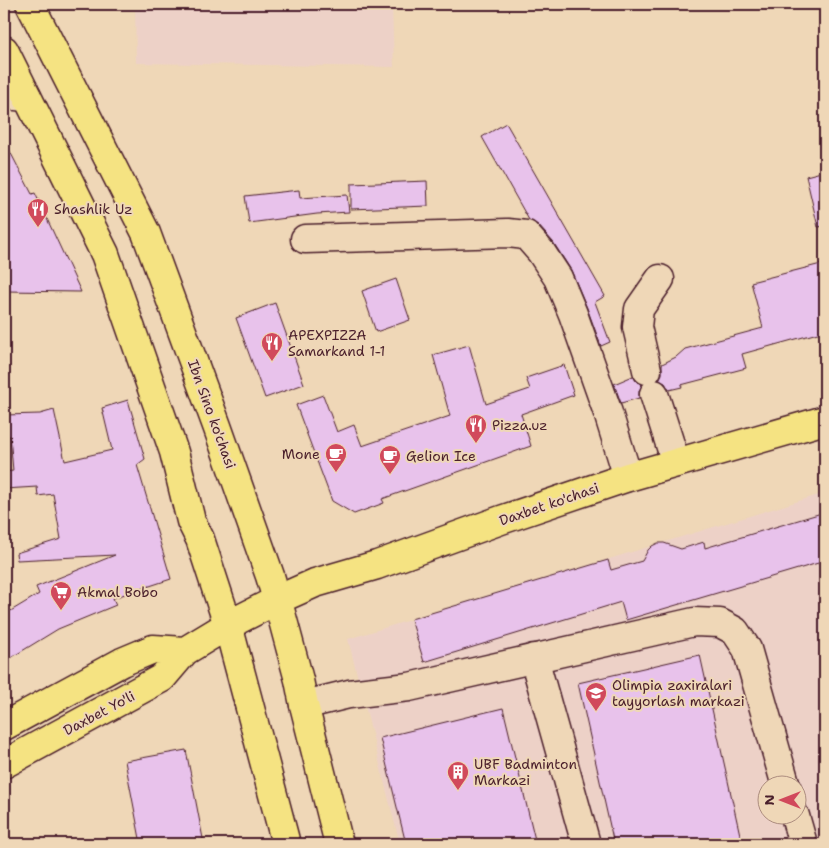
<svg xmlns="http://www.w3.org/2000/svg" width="829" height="848" viewBox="0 0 829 848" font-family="'Shantell Sans',sans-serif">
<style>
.built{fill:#edd1c7;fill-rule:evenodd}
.building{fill:#e8c2eb;stroke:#4a1f2b}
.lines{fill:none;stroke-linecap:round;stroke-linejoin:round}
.minor-casing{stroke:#4a1f2b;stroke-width:31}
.major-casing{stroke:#4a1f2b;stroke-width:31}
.minor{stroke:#efd7b7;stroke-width:28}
.major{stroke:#f5e382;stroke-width:28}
.labels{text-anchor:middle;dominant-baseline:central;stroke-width:4;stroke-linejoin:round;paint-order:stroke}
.poi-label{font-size:14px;fill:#4a1f2b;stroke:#efd7b7;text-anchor:start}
.street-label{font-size:14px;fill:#4a1f2b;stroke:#efd7b7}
</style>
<rect width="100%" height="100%" fill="#efd7b7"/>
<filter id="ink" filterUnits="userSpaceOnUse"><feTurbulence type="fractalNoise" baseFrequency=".02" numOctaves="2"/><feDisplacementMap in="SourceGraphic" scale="10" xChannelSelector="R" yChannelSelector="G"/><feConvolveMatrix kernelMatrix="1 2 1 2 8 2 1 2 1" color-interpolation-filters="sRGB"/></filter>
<g filter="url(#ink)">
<path class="built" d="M135,4h257l2,63 -258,-4z
M825,493v351h-425l-52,-205zM766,786h30v30h-30z"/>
<path class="building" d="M506,123l99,173 -10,6 15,40 -9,4 -14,-38 -16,-38 -18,-28 -15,-17 -9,-5 -47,-83z
M4,140l28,54 3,-1 46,99 -77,-1z
M825,171v55l-7,1 -12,-51z
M427,181l1,25 -77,3v-25z
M299,190l1,8 47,-3 2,17 -32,2 -68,9 -4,-27z
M825,263v68l-83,23 4,14 -65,17 1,2 -13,3 -4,-7 -6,-3 3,-6v-10l14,-7 9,-8 78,-21 -12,-46z
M396,279l14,41 -34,12 -14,-41z
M275,303l29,81 -39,14 -29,-80z
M469,345l17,59 44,-15 -4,-11 38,-13 10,30 -53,19 10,32 -149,53 2,4 -30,11 -22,-13 -36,-96 27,-10 14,37 17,-7 8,21 88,-30 -17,-61z
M633,376l3,5 6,4 -3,6v7l-18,5 -7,-19z
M128,400l17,59 -8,6 34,114 -58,19 3,7 -58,24 -54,33v-47l35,-21 -3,-7 79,-32 -98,5 -1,-7 45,-14 -8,-45 -15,2 -1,-9 -33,2v-17l9,-1 -3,-35h-6v-21l36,-1 14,-4 11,51 47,-11 -10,-42z
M825,512v49l-199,59 -5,-18 -197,60 -13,-43 197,-59 3,10 31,-9 6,-11 4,-4 6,-3h6l17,6 23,-7 1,6z
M700,655l42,189h-128l-36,-161z
M503,708l33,136h-130l-26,-106z
M186,750l18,94h-63l-16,-83z"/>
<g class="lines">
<g class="minor-casing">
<path id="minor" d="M4,95l23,2
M305,239l203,-6 18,2 15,17 17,26 15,36 35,99 20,64
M647,370l-10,-43 2,-18 21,-30
M654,394l22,69
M534,658l52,186
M304,705l45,-11 60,-7 285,-65 26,1 15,8 12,18 39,137
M795,816l8,28"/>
</g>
<g class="major-casing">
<path id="major" d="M30,4l116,229 71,193 53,150 11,37 18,67 5,25 35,139
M4,50l101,204 69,198 17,69 9,18 28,86 58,219
M4,726l118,-64 31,-13 32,2
M4,764l158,-86 23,-27 43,-26 49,-25 38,-17 62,-18 124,-45 127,-43 197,-57"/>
</g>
<use href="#minor" class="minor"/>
<use href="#major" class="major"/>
</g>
</g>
<defs>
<g id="restaurant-pin" transform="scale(1.125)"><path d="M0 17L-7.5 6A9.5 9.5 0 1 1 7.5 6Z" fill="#d1495b" stroke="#efd7b7"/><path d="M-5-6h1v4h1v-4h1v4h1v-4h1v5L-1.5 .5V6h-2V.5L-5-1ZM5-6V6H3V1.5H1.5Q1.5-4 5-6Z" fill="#fff"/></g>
<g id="cafe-pin" transform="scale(1.125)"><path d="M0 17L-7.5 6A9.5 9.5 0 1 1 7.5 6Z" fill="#d1495b" stroke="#efd7b7"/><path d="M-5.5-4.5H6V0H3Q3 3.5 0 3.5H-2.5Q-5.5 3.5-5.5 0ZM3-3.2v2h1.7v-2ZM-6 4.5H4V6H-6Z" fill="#fff"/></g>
<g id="supermarket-pin" transform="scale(1.125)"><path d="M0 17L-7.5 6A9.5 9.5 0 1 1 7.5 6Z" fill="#d1495b" stroke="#efd7b7"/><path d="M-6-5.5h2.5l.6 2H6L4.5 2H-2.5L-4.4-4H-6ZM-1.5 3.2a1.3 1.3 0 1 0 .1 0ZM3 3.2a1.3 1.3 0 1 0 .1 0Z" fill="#fff"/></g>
<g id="university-pin" transform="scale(1.125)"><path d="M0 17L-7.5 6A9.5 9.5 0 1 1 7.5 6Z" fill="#d1495b" stroke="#efd7b7"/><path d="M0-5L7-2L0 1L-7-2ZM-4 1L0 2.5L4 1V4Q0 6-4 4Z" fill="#fff"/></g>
<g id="building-pin" transform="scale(1.125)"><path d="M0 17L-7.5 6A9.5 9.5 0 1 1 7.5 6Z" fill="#d1495b" stroke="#efd7b7"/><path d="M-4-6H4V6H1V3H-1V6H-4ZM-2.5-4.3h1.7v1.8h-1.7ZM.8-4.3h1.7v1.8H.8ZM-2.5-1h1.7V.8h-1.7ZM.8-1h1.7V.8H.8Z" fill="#fff"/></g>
</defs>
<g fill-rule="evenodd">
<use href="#restaurant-pin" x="38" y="209"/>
<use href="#restaurant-pin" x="272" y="343"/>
<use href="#restaurant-pin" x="476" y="425"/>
<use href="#cafe-pin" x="336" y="454"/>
<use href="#cafe-pin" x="390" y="456"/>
<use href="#supermarket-pin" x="61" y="592"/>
<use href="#university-pin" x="596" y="693"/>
<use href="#building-pin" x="458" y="772"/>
</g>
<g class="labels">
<g class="poi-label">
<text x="54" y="209">Shashlik Uz</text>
<text x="288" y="335">APEXPIZZA<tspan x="288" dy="16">Samarkand 1-1</tspan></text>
<text x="492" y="425">Pizza.uz</text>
<text x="320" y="454" text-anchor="end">Mone</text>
<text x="406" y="456">Gelion Ice</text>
<text x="77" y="592">Akmal Bobo</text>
<text x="612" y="685">Olimpia zaxiralari<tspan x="612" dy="16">tayyorlash markazi</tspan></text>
<text x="474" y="764">UBF Badminton<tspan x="474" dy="16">Markazi</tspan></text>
</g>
<g class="street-label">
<text transform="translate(212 414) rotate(70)">Ibn Sino ko'chasi</text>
<text transform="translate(549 504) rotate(-19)">Daxbet ko'chasi</text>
<text transform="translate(99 713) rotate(-28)">Daxbet Yo'li</text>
</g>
</g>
<rect width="829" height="848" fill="none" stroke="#efd7b7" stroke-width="20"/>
<rect x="10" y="10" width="809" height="828" fill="none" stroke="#4a1f2b" stroke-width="2" filter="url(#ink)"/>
<g transform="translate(782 800) rotate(270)"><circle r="24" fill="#efd7b7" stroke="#ad8d7f"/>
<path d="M0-4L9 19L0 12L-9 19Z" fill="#d1495b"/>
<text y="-8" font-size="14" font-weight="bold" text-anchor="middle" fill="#4a1f2b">N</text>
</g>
</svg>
